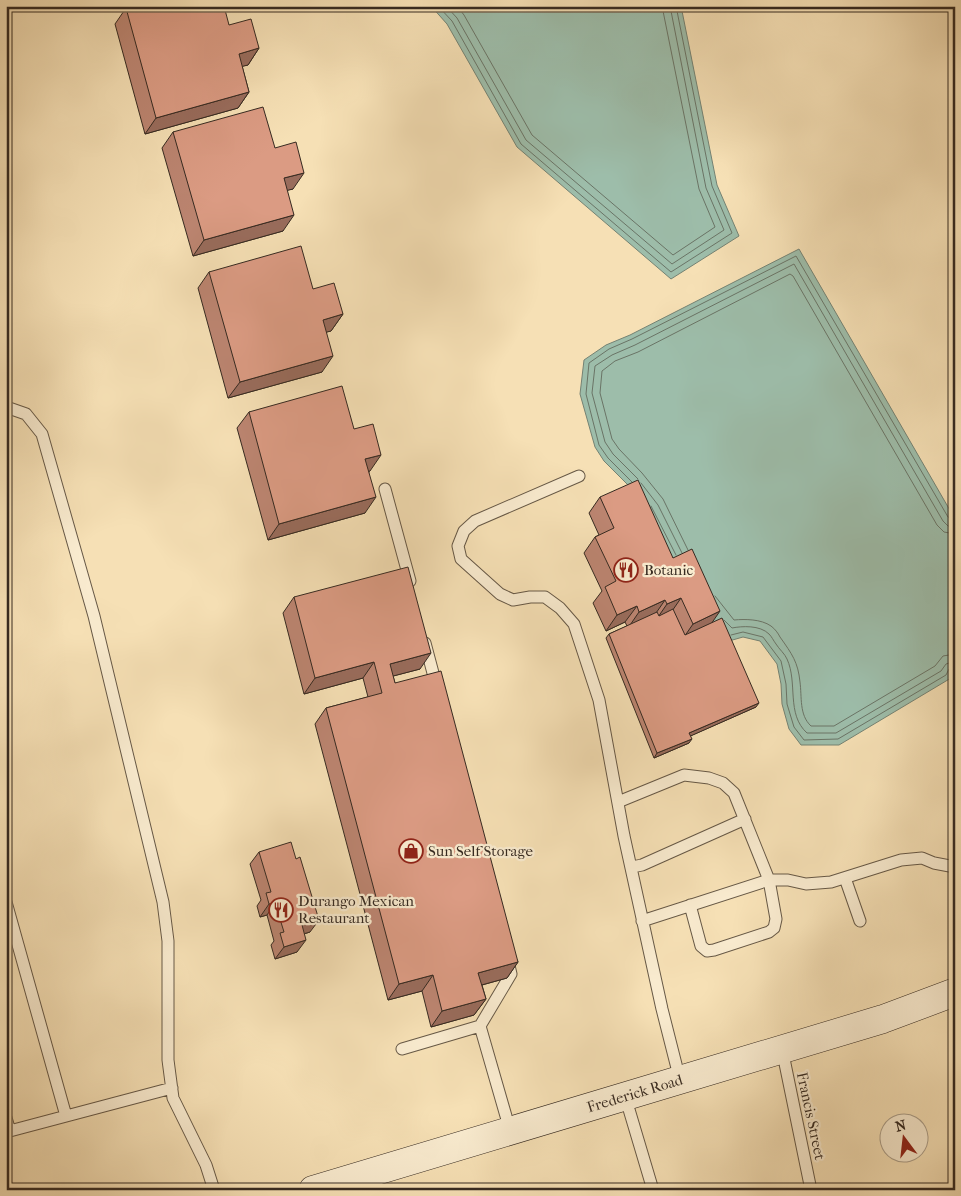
<svg xmlns="http://www.w3.org/2000/svg" width="961" height="1196" viewBox="0 0 961 1196" font-family="'IM FELL French Canon',serif">
<style>
.water{fill:#9dbdaa;stroke:#748273}
.lines{fill:none;stroke-linecap:round;stroke-linejoin:round}
.shore{stroke:#6a7466;stroke-width:1}
.lane-casing{stroke:#665846;stroke-width:13}
.secondary-casing{stroke:#362a21;stroke-width:29}
.lane{stroke:#f9ebcf;stroke-width:11}
.secondary{stroke:#f9ebcf;stroke-width:28}
.wall{fill:#bc8571;stroke:#362a21}
.shaded-wall{fill:#996c5c;stroke:#362a21}
.building{fill:#db9b83;stroke:#362a21}
.labels{text-anchor:middle;dominant-baseline:central;stroke-width:4.5;stroke-linejoin:round;paint-order:stroke}
.poi-label{font-size:15px;fill:#362a21;stroke:#f9ebcf;text-anchor:start}
.street-label{font-size:15px;fill:#362a21;stroke:#f9ebcf}
</style>
<rect width="100%" height="100%" fill="#f6e0b5"/>
<filter id="stains"><feTurbulence type="fractalNoise" baseFrequency=".004" numOctaves="4"/><feColorMatrix values="0 0 0 0 .2 0 0 0 0 .09 0 0 0 0 .02 0 0 0 .5 -.17"/></filter>
<radialGradient id="worn" r=".72"><stop offset=".6" stop-color="#630" stop-opacity="0"/><stop offset="1" stop-color="#630" stop-opacity=".3"/></radialGradient>
<path class="water" d="M431,6h250l36,179 22,51 -68,43 -154,-132 -70,-123z
M799,249l156,270v146l-4,13 -112,67h-38l-12,-16 -7,-25 -1,-20 -4,-20 -17,-23 -17,-4 -14,4 -9,-8 -21,-27 -71,-121 -24,-24 -9,-14 -15,-53 4,-34 22,-15 24,-10z"/>
<g class="lines">
<path class="shore" d="M438,6l14,15 69,123 150,128 61,-39 -20,-47 -36,-180
M446,6l11,12 69,122 146,124 52,-34 -18,-42 -36,-182
M457,6l7,9 68,120 141,120 42,-28 -16,-38 -37,-183
M638,479l-25,-25 -8,-12 -13,-49 3,-27 17,-11 23,-10 159,-81 149,257 5,5 7,1
M632,482l-24,-24 -9,-13 -13,-51 3,-31 20,-14 23,-10 164,-83 152,261 7,3
M641,483l17,22 24,48
M651,506l25,49
M688,550l-25,-51 -21,-26 -23,-24 -7,-10 -12,-46 2,-22 13,-10 23,-9 152,-78 3,2 144,249 7,7 11,2
M715,596l19,24c11,-1 27,-1 37,6 4,3 7,7 9,11 12,17 18,25 20,45 2,15 -1,33 11,44h23l101,-60 8,-10 12,-2
M724,620l8,8c10,-2 28,-3 37,6 3,3 4,6 7,10 3,5 9,10 11,15 11,24 -1,55 20,74h29l105,-62 5,-7 9,-3
M731,635l12,-3 20,5 18,24 5,23 1,20 7,23 10,13 34,-1 108,-64 3,-6 6,-2"/>
<g class="lane-casing">
<path id="lane" d="M6,407l20,7 16,20 52,182 69,286 5,39v119l5,38 33,67 8,25
M579,476l-104,45 -11,10 -6,15 3,13 39,35 13,6 17,-3h15l15,11 14,16 25,76 25,136 38,173 18,71
M385,489l25,92
M425,643l12,45
M618,802l66,-27 25,3 14,5 11,10 35,87 7,39 -2,9 -5,4 -55,18 -7,1 -6,-5 -11,-41
M632,867l10,-2 103,-46
M845,878l15,43
M6,902l60,214
M642,921l127,-41h19l18,4 25,-2 70,-22 21,-2 12,5 21,4
M480,1026l31,-52 -4,-17
M402,1049l78,-23 30,104
M782,1049l29,141
M625,1096l28,94
M6,1118l4,13
M6,1132l166,-44"/>
</g>
<g class="secondary-casing">
<g id="secondary">
<path id="s1" d="M313,1190l570,-171 72,-27"/>
</g>
</g>
<use href="#lane" class="lane"/>
<use href="#secondary" class="secondary"/>
</g>
<path class="wall" d="M126,8l103,17 30,23 -11,17 -6,1 7,26 -11,16 -93,26 -30,-110z
M173,132l102,16 18,41 -6,1 -4,41 -90,25 -31,-108z
M209,272l104,17 30,25 -12,17 -5,1 -4,40 -94,26 -30,-110z
M249,412l105,17 16,42h-1l-4,42 -97,27 -31,-112z
M600,497l73,61 39,64 44,85 -66,29 -1,7 -35,15 -48,-120 3,-4 18,-8 -2,-4 -19,9 -13,-28 9,-12 -18,-38 11,-16 4,-2 -10,-22z
M294,597l126,72 -27,7 2,7 123,279 -11,16 -25,7 4,14 -12,16 -43,12 -9,-36 -34,9 -73,-276 11,-16 42,-11 -5,-19 -59,16 -21,-81z
M259,852l51,80 -6,2 -7,18 -22,7 -4,-14 3,-4 -7,-26 -7,2 -3,-11 4,-6 -11,-36z"/>
<path class="shaded-wall" d="M259,48l-11,17 -20,5 11,-16z
M249,92l-11,16 -93,26 11,-16z
M304,173l-11,16 -20,5 11,-16z
M294,215l-11,16 -90,25 11,-16z
M343,314l-12,17 -19,5 11,-16z
M333,356l-11,16 -94,26 12,-16z
M381,455l-11,16 -16,4 11,-16z
M376,497l-11,16 -97,27 11,-16z
M681,598l-11,16 -14,6 11,-16z
M665,600l-11,16 -26,12 11,-16z
M637,606l-12,16 -19,9 11,-16z
M720,611l-11,16 -27,13 11,-16z
M431,653l-11,16 -42,11 12,-16z
M374,662l-11,16 -59,16 11,-16z
M759,703l-3,4 -70,31 3,-5z
M692,739l-3,4 -35,15 3,-5z
M275,903l-8,12 -7,2 9,-13z
M319,920l-9,12 -17,5 9,-12z
M306,940l-9,12 -22,7 9,-12z
M518,962l-11,16 -40,11 11,-16z
M433,975l-11,16 -34,9 11,-16z
M486,999l-12,16 -43,12 11,-16z"/>
<path class="building" d="M133,6h91l5,19 22,-6 8,29 -20,6 10,38 -93,26 -30,-110z
M263,107l12,41 21,-6 8,31 -20,5 10,37 -90,25 -31,-108z
M301,246l12,43 21,-6 9,31 -20,6 10,36 -93,26 -31,-110z
M342,386l12,43 19,-5 8,31 -16,4 11,38 -97,27 -30,-112z
M638,480l35,78 19,-9 28,62 -27,13 -12,-26 -14,6 -2,-4 -26,12 -2,-6 -20,9 -12,-28 11,-6 -21,-44 19,-9 -14,-31z
M408,567l23,86 -41,11 5,19 46,-12 77,291 -40,11 8,26 -44,12 -9,-36 -34,9 -73,-276 56,-15 -8,-31 -59,16 -21,-81z
M673,609l12,26 37,-17 37,85 -70,30 3,6 -35,14 -48,-119 48,-22 2,4z
M291,842l5,17 4,-2 19,63 -17,5 4,15 -22,7 -4,-14 4,-1 -9,-29 -6,1 -3,-11 5,-1 -12,-40z"/>
<defs>
<g id="restaurant-ring" transform="scale(1.25)"><circle r="9.5" fill="#f9ebcf" stroke="#8f2418" stroke-width="1.5"/><path d="M-5-6h1v4h1v-4h1v4h1v-4h1v5L-1.5 .5V6h-2V.5L-5-1ZM5-6V6H3V1.5H1.5Q1.5-4 5-6Z" fill="#8f2418"/></g>
<g id="shop-ring" transform="scale(1.25)"><circle r="9.5" fill="#f9ebcf" stroke="#8f2418" stroke-width="1.5"/><path d="M-5-2.5h2.3a2.7 3.5 0 0 1 5.4 0H5L5.5 6h-11ZM-1.5-2.5h3a1.5 2.3 0 0 0-3 0Z" fill="#8f2418"/></g>
</defs>
<g fill-rule="evenodd">
<use href="#restaurant-ring" x="626" y="570"/>
<use href="#shop-ring" x="411" y="851"/>
<use href="#restaurant-ring" x="281" y="910"/>
</g>
<g class="labels">
<g class="poi-label">
<text x="644" y="570">Botanic</text>
<text x="428" y="851">Sun Self Storage</text>
<text x="298" y="901">Durango Mexican<tspan x="298" dy="17">Restaurant</tspan></text>
</g>
<g class="street-label">
<text stroke="none"><textPath href="#s1" startOffset="336">Frederick Road</textPath></text>
<text transform="translate(811 1116) rotate(78)">Francis Street</text>
</g>
</g>
<rect width="961" height="1196" fill="none" stroke="#f6e0b5" stroke-width="25"/>
<rect x="8" y="8" width="946" height="1181" fill="none" stroke="#362a21" stroke-width="2.5"/>
<rect x="12" y="12" width="936" height="1171" fill="none" stroke="#362a21"/>
<g transform="translate(904 1138) rotate(345)"><circle r="24" fill="#f9ebcf" stroke="#ab9e89"/>
<path d="M0-4L9 19L0 12L-9 19Z" fill="#8f2418"/>
<text y="-8" font-size="14" font-weight="bold" text-anchor="middle" fill="#362a21">N</text>
</g>
<rect width="100%" height="100%" filter="url(#stains)"/>
<rect width="100%" height="100%" fill="url(#worn)"/>
</svg>
